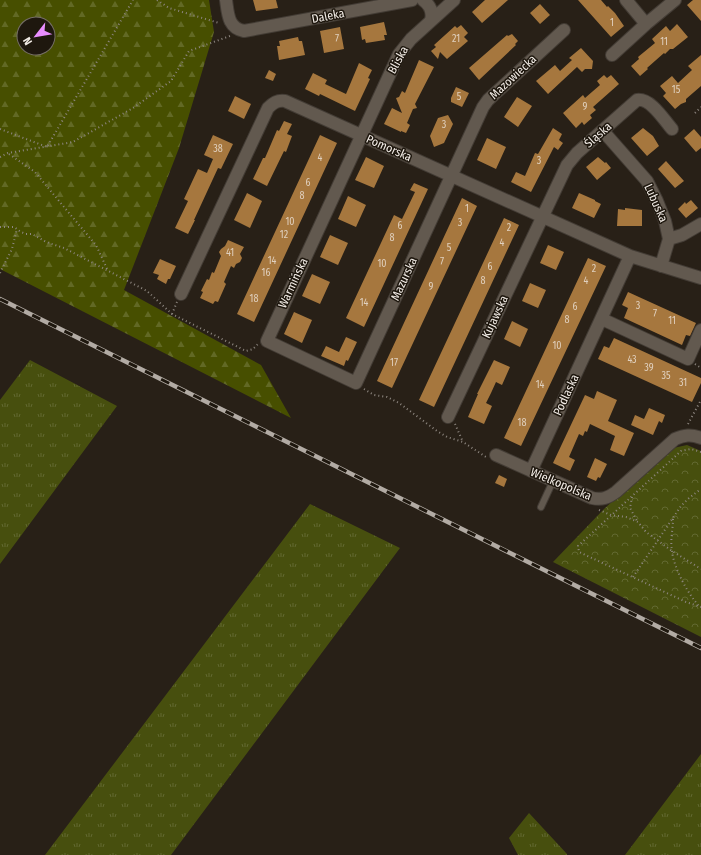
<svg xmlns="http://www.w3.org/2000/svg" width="701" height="855" viewBox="0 0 701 855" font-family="'Fira Sans Condensed',sans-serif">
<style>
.grass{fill:url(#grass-tufts)}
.forest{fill:url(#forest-firs);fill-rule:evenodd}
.park{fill:url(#park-crowns)}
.building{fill:#a6773e}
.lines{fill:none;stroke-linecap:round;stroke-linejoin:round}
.lane-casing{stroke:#433c35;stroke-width:8}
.street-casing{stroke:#433c35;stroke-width:14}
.path{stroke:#8e8780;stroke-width:2;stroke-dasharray:1 3;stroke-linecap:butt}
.lane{stroke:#62594f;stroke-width:6}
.street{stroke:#62594f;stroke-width:12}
.rail-casing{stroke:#b2aba4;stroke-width:4.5}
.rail{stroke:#1e170e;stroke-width:3;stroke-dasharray:9;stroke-linecap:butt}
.labels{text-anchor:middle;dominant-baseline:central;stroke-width:3;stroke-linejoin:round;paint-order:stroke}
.number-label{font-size:10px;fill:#e0d0be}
.street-label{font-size:12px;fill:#f4eee8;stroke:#1e170e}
</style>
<defs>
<pattern id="grass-tufts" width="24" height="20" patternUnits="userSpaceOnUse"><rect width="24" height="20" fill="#474f0e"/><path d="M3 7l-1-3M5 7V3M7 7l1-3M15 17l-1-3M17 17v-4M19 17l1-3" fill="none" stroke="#626931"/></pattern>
<pattern id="forest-firs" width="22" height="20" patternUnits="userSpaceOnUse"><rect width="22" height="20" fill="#474f00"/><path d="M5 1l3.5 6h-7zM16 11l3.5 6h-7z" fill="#626925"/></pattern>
<pattern id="park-crowns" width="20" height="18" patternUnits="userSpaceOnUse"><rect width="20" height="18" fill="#474f0e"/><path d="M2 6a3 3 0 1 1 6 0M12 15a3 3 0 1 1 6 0" fill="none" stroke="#626931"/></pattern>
</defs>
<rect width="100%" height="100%" fill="#282017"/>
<path class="grass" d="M30,360l87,46 -117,158v-164z
M310,504l90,44 -229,307h-126z
M701,754v101h-76z
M529,813l38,41v1h-49l-9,-17z"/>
<path class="forest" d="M0,0h209l5,32 -35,116 -55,142 137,75 30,53 -291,-149zM24,24h24v24h-24z"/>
<path class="park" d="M687,445l14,6v186l-148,-75 51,-53 65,-60z"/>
<path class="building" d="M253,0h23l2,8 -22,3z
M485,0h23l-26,23 -10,-11z
M578,0h23l6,7 1,-1 7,7 9,13 -13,11z
M693,0h8v21l-14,-16z
M540,4l10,11 -10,9 -10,-11z
M384,22l3,13h-3l1,5 -19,3 -1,-4 -3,1 -2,-13z
M677,24l11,13 -15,12h-3l-5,5 -1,-1 -17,15 1,1 -8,7 -9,-10 8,-7 -1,-2 17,-14 -3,-4 14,-13 4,5z
M461,25l7,8 -4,4 4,4 -21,18 -7,-7 -2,7 -7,-8 5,-4 -2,-2 21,-19 2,2z
M340,27l4,22 -20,4 -4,-22z
M512,34l6,7 -3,3 1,1 -37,35 -10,-12 38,-33 1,1z
M298,37l1,4h3l3,14 -26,5 -2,-14h3l-1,-5z
M581,48l12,13 -1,8h-7l-3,3 -5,-5 -29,27 -12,-13 19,-16 5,6 12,-11 -3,-2z
M701,55v31l-15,13v3l-5,2 -6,5 -12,-13 3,-3 -6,-7 12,-10 6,7 14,-13 -4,-4z
M419,60l15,7 -19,37 2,4 -4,1 -6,14 3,2 -4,8 -5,-2v1l-17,-8 8,-16 10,5 -6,-15 3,-1 3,-6 3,2z
M359,63l13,7 -4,8 2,1 -15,32 -35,-17 -1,2 -14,-7 8,-16 14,7 -2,4 21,10z
M269,70l7,4 -3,7 -8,-3z
M604,75l3,3 4,-3 8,9 -26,23 3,3 -6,5 2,3 -8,7 -2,-3 -6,6 -13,-15 20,-18 2,3 15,-13 -3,-4z
M456,87l13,6 -7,14 -11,-5v-4z
M235,96l16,8 -7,15 -16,-8z
M517,97l15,9 -14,21 -14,-10z
M448,115l5,9 -9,19 -10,4 -4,-11 8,-18z
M284,121l8,3 -5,10 5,2 -6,16 -2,-1 -17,35 -14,-7 10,-21h2l12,-28 2,1z
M553,128l9,6 -3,6 4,3 -5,7 -4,-3 -23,45 -20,-10 5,-10 9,4 10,-23 3,1z
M643,128l10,8 6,10 -12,10 -16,-18z
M694,129l7,8v11l-5,4 -12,-14z
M213,135l20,9 -12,25 -3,-1 -24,52h1l-7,14 -13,-6 13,-27 -4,-2 14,-30 9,4 6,-14 -9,-4z
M320,135l17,8 -83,179 -17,-8z
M487,138l19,9 -10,22 -19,-9z
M366,157l18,9 -10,22 -19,-8z
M598,157l7,6 1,-1 5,6 -14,12 -11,-13z
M666,161l18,20 -9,7 -17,-19z
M414,183l14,6 -64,138 -18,-9 48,-103 8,4 13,-27 -5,-2z
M247,193l15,8 -12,27 -16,-8z
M579,193l16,7v1l6,3 -7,14 -22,-10z
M348,196l18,9 -10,22 -18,-8z
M462,198l15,8 -85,182 -15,-7z
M691,200l7,8 -12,10 -8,-9 7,-7 1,2z
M625,208l17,2v16h-25l1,-17 7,1z
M504,218l15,7 -85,182 -15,-7z
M330,235l18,8 -10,22 -18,-8z
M228,240l16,7 -4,7 2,4 -2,4 -4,2 -2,4 -3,-2 -7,16 2,2 -8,18 -3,-1 -2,3 -13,-6 3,-6 -2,-1 6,-12 2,1 3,-8 2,1 7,-17 -2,-4 2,-3 4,-3z
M548,245l16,7 -8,18 -16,-7z
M588,258l18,8 -85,180 -17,-8z
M160,259l16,7 -6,13h-2l-2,5 -9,-5 2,-4 -6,-2z
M312,274l18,8 -10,22 -18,-8z
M530,283l16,7 -8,18 -16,-7z
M628,292l68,31 -6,13 -4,-1 -4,10 -58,-27 4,-10 -6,-3z
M294,312l18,8 -10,23 -18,-9z
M512,321l16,8 -8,18 -16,-8z
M346,337l11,5 -9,19 -2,-1 -2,6 -23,-10 5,-10 13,6z
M614,338l87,40v5l-9,19 -94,-43 6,-13 5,2z
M494,360l16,7 -8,18 -6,-3 -5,11 -5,10 6,3 -8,18 -16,-7 10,-23h-1z
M597,391l20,9 -9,21 26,12 -10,23 -14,-6 5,-14 -25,-12 -3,8 -2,-1 -2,5 -4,-2 -10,23 6,3 -5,11 -17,-8 32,-68 9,4z
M649,408l16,7 -3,8 -3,-2 -6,14 -22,-10 4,-10 9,4z
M595,458l12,6 -7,14 -2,-1 -2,4 -9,-4z
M499,475l8,4 -3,8 -9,-4z"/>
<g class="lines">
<g class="lane-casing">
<path id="lane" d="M541,507l12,-26"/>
</g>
<g class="street-casing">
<path id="street" d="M226,0c2,14 2,28 18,31l168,-31
M423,0c7,5 10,12 8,20
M454,0l-43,39 -12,15 -132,287 89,42 127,-276 5,-7 76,-70
M626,0l20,24
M612,55l34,-31 29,-24
M603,131l44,50 10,20 8,20 4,18 -8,27
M669,239l13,-4 19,-11
M181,294l87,-186c5,-5 9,-8 17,-7l345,155 71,22
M602,319l86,40 13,-29
M448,417l119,-252 10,-12 60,-53c14,-2 27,20 35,29
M496,455l96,43c10,2 16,0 24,-6l59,-53c9,-4 16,-5 26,-1
M531,471l99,-215"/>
</g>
<path class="path" d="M157,0l12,8 50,15
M695,113l6,-6
M0,129l47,18 86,-147
M9,154l26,18 34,41 27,32 12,26
M0,157l8,-4 65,-11 60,-34 38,-27 18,-30 41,-15
M0,227h14l7,5 5,2h6l14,8 18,6 83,43 25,23 74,37 7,-2 5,-5
M0,273l12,-24 5,-20
M172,314l5,-12
M695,364l6,4
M364,389l10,6 13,2 12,6 38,28 10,6 16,5 23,15
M455,424l8,18
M688,424l13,-24
M701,452l-10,-3 -10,2 -103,95 1,6 107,50 15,5
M632,497l-2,11 7,13
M599,510l12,5 15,2 12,5 8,10 26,19 29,18
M673,519c0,10 -3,22 -1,31 1,17 16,44 27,56
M633,577l48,-71 8,-8 12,-9"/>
<use href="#lane" class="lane"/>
<use href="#street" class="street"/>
<g class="rail-casing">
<path id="rail" d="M0,299l701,349"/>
</g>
<use href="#rail" class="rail"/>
</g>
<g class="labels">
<g class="number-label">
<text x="612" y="23">1</text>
<text x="337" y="39">7</text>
<text x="456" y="39">21</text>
<text x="664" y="42">11</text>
<text x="676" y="90">15</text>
<text x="459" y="97">5</text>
<text x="585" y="107">9</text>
<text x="444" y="125">3</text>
<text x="218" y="149">38</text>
<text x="320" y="158">4</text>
<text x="539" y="161">3</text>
<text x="308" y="183">6</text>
<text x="302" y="196">8</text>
<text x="467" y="209">1</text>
<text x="290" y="222">10</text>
<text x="460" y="223">3</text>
<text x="400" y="226">6</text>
<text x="509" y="228">2</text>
<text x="284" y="235">12</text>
<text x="392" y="238">8</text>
<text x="502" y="243">4</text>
<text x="449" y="248">5</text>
<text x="230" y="253">41</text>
<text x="272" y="261">14</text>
<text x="442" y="262">7</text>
<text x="382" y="264">10</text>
<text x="490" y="267">6</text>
<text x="594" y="269">2</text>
<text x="266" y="273">16</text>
<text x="483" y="281">8</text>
<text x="586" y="281">4</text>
<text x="431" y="287">9</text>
<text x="254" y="299">18</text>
<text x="364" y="303">14</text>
<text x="638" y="306">3</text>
<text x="575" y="307">6</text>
<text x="655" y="314">7</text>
<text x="567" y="320">8</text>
<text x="672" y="321">11</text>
<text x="557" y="346">10</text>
<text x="632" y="360">43</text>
<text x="394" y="363">17</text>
<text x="649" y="368">39</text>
<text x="666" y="376">35</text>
<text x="683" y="383">31</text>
<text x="540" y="385">14</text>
<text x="522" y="423">18</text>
</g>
<g class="street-label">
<text transform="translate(328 16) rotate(-11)">Daleka</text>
<text transform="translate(398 60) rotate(-61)">Bliska</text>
<text transform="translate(513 77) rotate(-43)">Mazowiecka</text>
<text transform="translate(598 135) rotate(-41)">Śląska</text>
<text transform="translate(389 148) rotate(24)">Pomorska</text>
<text transform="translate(656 203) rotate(66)">Lubuska</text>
<text transform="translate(404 279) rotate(-65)">Mazurska</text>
<text transform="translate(293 283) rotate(-65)">Warmińska</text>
<text transform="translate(495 317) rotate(-65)">Kujawska</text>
<text transform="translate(566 395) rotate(-65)">Podlaska</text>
<text transform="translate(561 484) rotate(23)">Wielkopolska</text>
</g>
</g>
<g transform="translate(36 36) rotate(239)"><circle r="19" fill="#1e170e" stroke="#746d65"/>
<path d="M0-3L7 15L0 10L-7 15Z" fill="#e98dfe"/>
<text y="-6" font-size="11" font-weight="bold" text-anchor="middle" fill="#f4eee8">N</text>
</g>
</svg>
